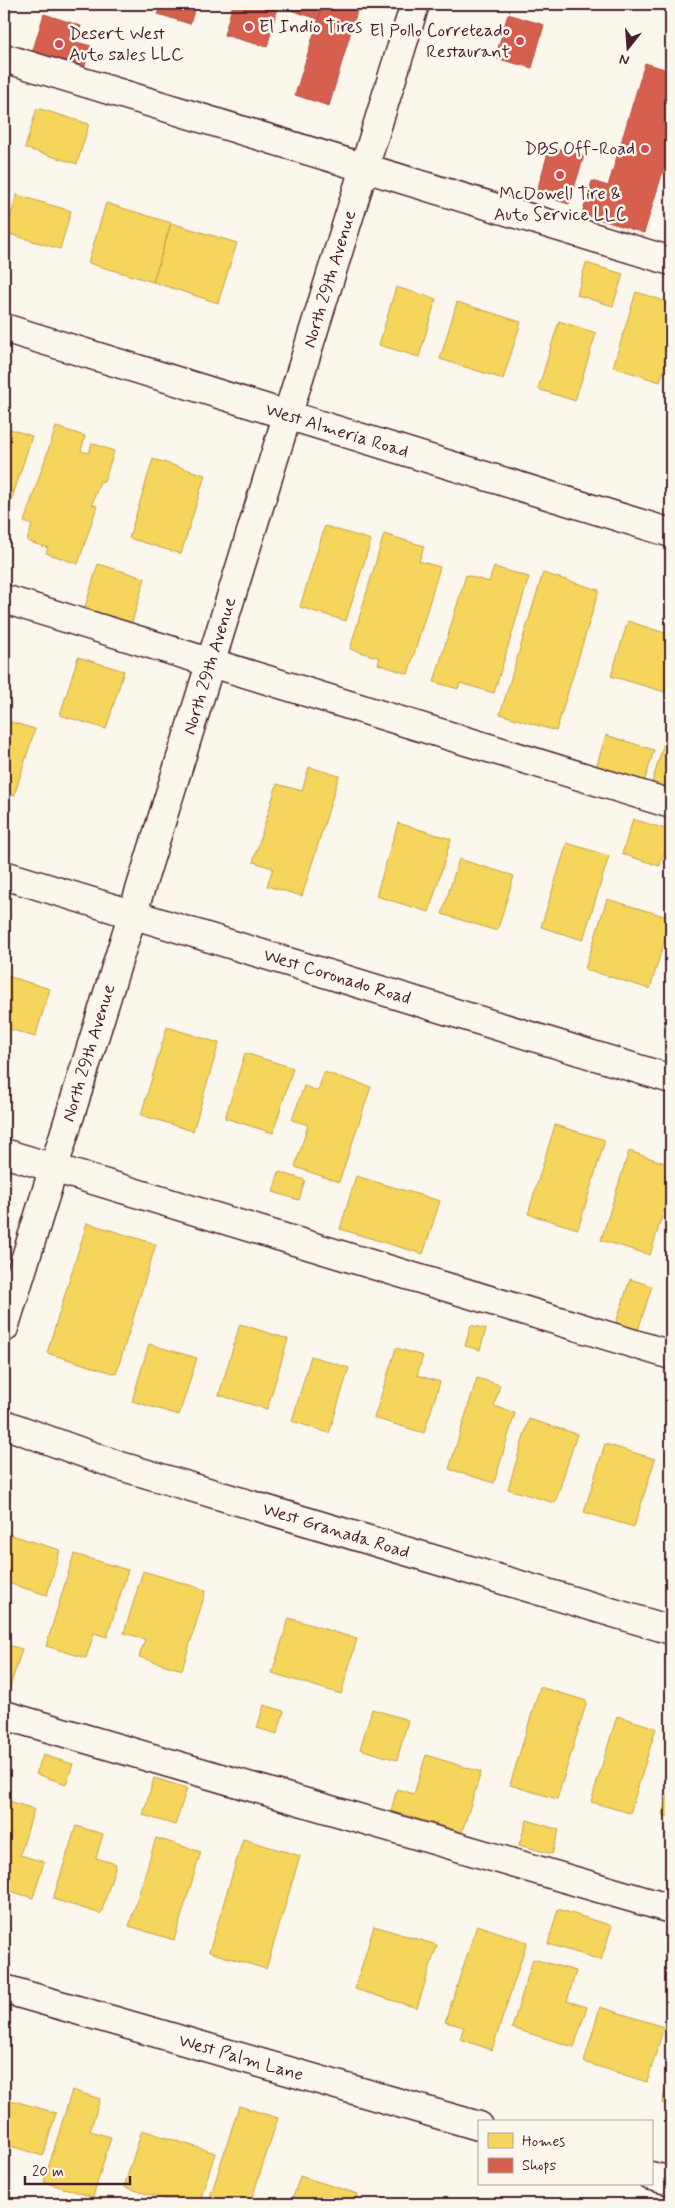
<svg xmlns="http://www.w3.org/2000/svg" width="675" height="2208" viewBox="0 0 675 2208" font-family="Mynerve,sans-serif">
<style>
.homes{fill:#f6d55c;stroke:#c29e4d}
.shops{fill:#d6604d;stroke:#ac4c43}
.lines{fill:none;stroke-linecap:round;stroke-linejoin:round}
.minor-casing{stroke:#4a1f2b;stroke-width:31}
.minor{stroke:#fbf7ec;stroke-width:28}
.poi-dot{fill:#d1495b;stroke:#fbf7ec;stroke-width:2}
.labels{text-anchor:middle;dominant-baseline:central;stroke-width:5;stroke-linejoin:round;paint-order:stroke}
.poi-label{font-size:18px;fill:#4a1f2b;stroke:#fbf7ec;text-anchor:start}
.street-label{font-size:18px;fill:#4a1f2b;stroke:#fbf7ec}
</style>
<rect width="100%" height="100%" fill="#fbf7ec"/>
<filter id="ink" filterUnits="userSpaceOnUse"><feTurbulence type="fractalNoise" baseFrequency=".02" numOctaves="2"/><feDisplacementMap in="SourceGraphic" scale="10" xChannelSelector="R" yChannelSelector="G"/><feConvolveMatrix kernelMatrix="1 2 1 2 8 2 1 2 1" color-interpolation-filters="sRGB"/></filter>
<g filter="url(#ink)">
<path class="homes" d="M37,108l52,16 -12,40 -52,-16z
M17,195l54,16 -11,38 -54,-16z
M106,203l65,20 -18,59 -65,-19z
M171,223l66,20 -19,60 -65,-21z
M586,263l37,11 -10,32 -36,-11z
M396,287l40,12 -17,58 -40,-12z
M636,292l35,11v43l-11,36 -47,-15z
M457,302l64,20 -18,57 -63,-20z
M559,321l37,12 -21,68 -37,-12z
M4,427l28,9 -26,81h-2z
M56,427l29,9 -4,15 8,2 3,-10 22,8 -10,31 -4,-1 -8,23 5,2 -19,58 -32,-11 2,-5 -21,-7 5,-16 -8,-3z
M153,459l52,16 -24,79 -52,-16z
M325,526l46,14 -25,81 -46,-14z
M384,534l40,12 -5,15 21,6 -32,107 -30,-10 2,-6 -30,-9z
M98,564l47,14 -15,51 -47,-15z
M494,567l35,10 -35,116 -34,-10 -2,6 -24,-7 32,-107 23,7z
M543,573l56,17 -43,141 -56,-17z
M628,621l43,14v36l-6,21 -54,-16z
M78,657l46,14 -18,58 -46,-14z
M671,719v73l-20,-6z
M4,720l31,9 -21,67 -10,-4z
M606,735l48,15 -11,36 -48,-15z
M309,767l30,9 -37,120 -35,-10 6,-18 -20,-6 24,-78 25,7z
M633,819l38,12 -11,35 -38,-12z
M398,823l53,16 -22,73 -53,-16z
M567,843l42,13 -26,84 -42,-13z
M459,859l55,17 -17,55 -55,-17z
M607,899l64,19 -21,71 -65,-20z
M4,975l46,14 -15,48 -25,-8 -6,20z
M167,1027l52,16 -26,88 -52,-16z
M245,1053l48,15 -20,65 -48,-15z
M324,1072l47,15 -32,95 -44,-15 13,-42 -16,-5 12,-34 14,5z
M555,1125l50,15 -27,89 -50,-15z
M629,1151l42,14v22l-21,68 -49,-15z
M279,1172l26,8 -6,20 -26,-8z
M356,1176l84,25 -17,53 -83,-25z
M87,1223l69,21 -40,130 -69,-21z
M630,1279l22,7 -14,44 -22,-7z
M240,1324l48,15 -21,70 -48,-14z
M471,1325l15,4 -6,21 -15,-4z
M149,1344l48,14 -18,57 -47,-14z
M396,1348l27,8 -6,19 23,7 -16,51 -50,-15z
M311,1356l38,12 -20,65 -37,-12z
M477,1378l23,7 -6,21 21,7 -21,70 -45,-14z
M529,1419l48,15 -22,69 -47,-14z
M605,1444l50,15 -21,68 -50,-15z
M8,1534l52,16 -13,45 -43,-13v-33z
M74,1554l54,16 -21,67 -13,-4 -8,25 -40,-12z
M143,1571l63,19 -24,80 -43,-13 6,-18 -21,-6z
M289,1618l68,21 -16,55 -69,-21z
M4,1644l18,5 -13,41 -5,-2z
M540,1687l47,14 -30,98 -47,-14z
M264,1705l20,6 -7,23 -20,-6z
M372,1709l36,11 -11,40 -37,-11z
M617,1716l39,12 -26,85 -39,-11z
M43,1755l30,9 -7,20 -30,-10z
M426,1755l55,17 -19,60 -71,-21 6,-22 17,5z
M154,1778l33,10 -12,37 -32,-10z
M671,1787v31l-9,-4z
M6,1800l28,9 -14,46 24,7 -11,36 -29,-9v-82z
M527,1820l32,10 -7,24 -33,-9z
M76,1826l27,8 -7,24 20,6 -15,50 -48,-15z
M156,1838l45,14 -27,88 -45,-14z
M243,1839l57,17 -34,113 -57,-17z
M558,1909l54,17 -11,34 -53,-16z
M477,1925l50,17 -35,108 -32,-11 4,-12 -19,-5z
M374,1926l63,19 -20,63 -62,-19z
M533,1959l43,12 -9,30 20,6 -13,40 -62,-19z
M600,2007l64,20 -17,55 -63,-20z
M671,2070v35l-9,-2z
M72,2090l28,9 -10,32 21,6 -18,60 -49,-15z
M4,2098l52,15 -13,43 -39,-12z
M239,2106l39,12 -28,86h-42z
M142,2130l73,23 -16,51h-19l-56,-17z
M300,2176l58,18 -3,10h-64z
M379,2197l23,7h-25z"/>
<path class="shops" d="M161,4h35l-6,20 -32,-10z
M233,4h90l-5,15 -40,-13 -11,41 -43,-12z
M323,4h36l-30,102 -34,-11z
M44,14l37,12 -5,16 15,4 -7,23 -52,-16z
M508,14l36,11 -12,43 -37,-10z
M645,63l26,8v74l-27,88 -62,-19 10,-33 16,5z
M550,146l34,10 -15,48 -33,-10z"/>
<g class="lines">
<g class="minor-casing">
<path id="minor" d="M4,58l667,203
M4,328l667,205
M4,599l667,205
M4,875l667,204
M4,1153l667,202
M4,1328l411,-1324
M4,1424l113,41 554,165
M4,1715l667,194
M4,1989l475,137
M651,2176l20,5"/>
</g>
<use href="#minor" class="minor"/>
</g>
</g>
<g class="poi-dot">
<circle cx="249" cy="27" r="5"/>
<circle cx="520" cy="41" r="5"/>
<circle cx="59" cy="44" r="5"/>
<circle cx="645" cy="149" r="5"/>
<circle cx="560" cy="175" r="5"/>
</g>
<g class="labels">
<g class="poi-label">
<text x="259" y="27">El Indio Tires</text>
<text x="510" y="31" text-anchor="end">El Pollo Correteado<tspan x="510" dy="21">Restaurant</tspan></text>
<text x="69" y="34">Desert West<tspan x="69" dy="21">Auto sales LLC</tspan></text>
<text x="635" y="149" text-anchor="end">DBS Off-Road</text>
<text x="560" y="194" text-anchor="middle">McDowell Tire &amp;<tspan x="560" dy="21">Auto Service LLC</tspan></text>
</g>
<g class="street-label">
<text transform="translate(330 279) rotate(-73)">North 29th Avenue</text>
<text transform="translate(337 431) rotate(17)">West Almeria Road</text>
<text transform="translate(210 666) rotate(-73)">North 29th Avenue</text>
<text transform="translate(337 977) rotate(17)">West Coronado Road</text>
<text transform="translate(89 1053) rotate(-73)">North 29th Avenue</text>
<text transform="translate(336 1531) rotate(17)">West Granada Road</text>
<text transform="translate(241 2058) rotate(16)">West Palm Lane</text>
</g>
</g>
<rect width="675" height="2208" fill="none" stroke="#fbf7ec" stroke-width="20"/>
<rect x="10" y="10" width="655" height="2188" fill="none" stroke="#4a1f2b" stroke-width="2" filter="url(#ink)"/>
<rect x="478" y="2120" width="175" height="65" fill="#fbf7ec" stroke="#b4a19f"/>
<rect x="488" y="2133" width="25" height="15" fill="#f6d55c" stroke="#b4a19f"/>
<text x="522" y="2146" font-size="15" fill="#4a1f2b">Homes</text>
<rect x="488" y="2158" width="25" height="15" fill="#d6604d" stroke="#b4a19f"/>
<text x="522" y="2170" font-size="15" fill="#4a1f2b">Shops</text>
<g transform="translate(628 48) rotate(197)" stroke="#fbf7ec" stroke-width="4" paint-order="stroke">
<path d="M0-4L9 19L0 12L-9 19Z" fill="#4a1f2b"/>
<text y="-8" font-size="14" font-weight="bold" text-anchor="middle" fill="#4a1f2b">N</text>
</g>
<path d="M25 2176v8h105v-8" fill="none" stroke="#4a1f2b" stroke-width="2.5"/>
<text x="32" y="2176" font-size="15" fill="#4a1f2b" stroke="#fbf7ec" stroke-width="4" paint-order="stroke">20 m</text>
</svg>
